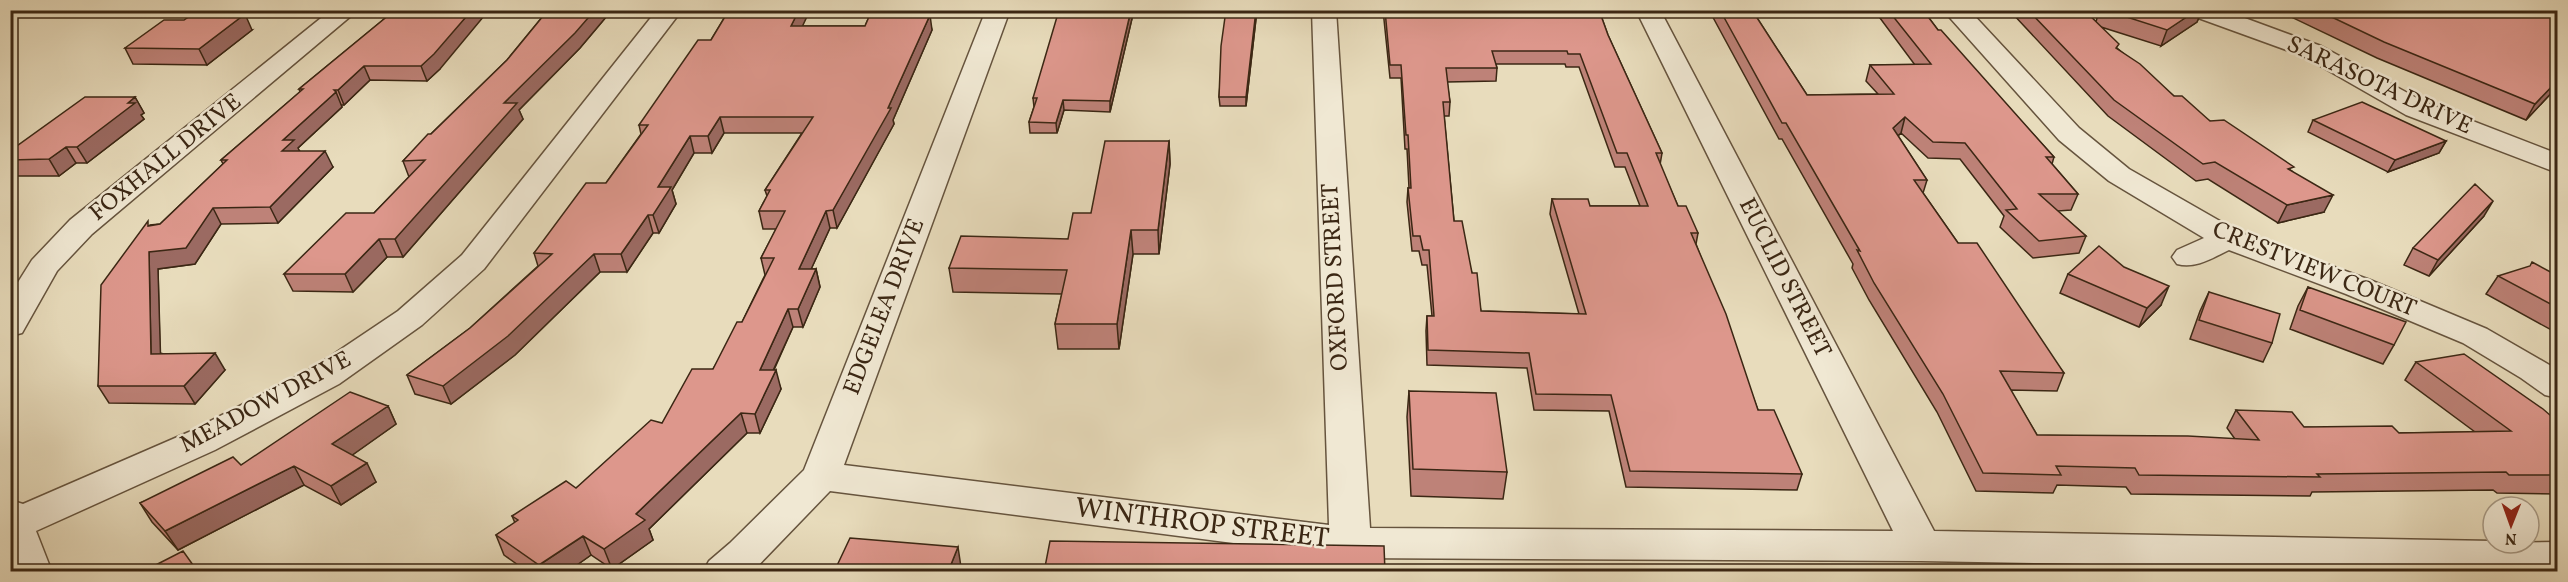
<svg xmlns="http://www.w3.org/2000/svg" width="2568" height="582" viewBox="0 0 2568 582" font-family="Vollkorn,serif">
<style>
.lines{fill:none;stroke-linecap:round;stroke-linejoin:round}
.minor-casing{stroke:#66543e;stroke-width:3}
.minor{fill:#f0e8d3;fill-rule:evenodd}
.wall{fill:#be8278;stroke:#3b2714;stroke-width:1.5;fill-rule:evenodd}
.shaded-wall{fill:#9b6a62;stroke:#3b2714;stroke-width:1.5}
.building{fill:#dd978c;stroke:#3b2714;stroke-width:1.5;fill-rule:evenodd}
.labels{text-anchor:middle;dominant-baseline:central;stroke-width:5;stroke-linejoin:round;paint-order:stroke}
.street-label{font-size:24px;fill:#3b2714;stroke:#f0e8d3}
.near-street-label{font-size:28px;fill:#3b2714;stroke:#f0e8d3}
</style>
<rect width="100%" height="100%" fill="#e8dcbc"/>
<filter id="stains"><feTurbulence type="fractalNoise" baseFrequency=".00333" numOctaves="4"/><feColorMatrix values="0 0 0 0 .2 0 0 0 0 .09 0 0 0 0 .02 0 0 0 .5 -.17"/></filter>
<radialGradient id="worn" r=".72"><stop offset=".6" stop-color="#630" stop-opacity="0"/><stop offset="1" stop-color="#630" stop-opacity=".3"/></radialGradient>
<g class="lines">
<g class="minor-casing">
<path id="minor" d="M331,10h27l-266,224 -35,37 -35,62 -12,3v-41l22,-35 38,-40z
M657,10h25l-198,259 -62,56 -83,59 -124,66 -179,81 16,41h-42v-72l13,4 166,-72 124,-64 85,-57 64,-56z
M986,10h24l-166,455 485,60 -17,-515h24l34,518 523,3 -257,-521h24l274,521 559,10v2l65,-1v30l-637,-11 -571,-3 -520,-67 -78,81h-49l6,-11 21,-18 74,-73z
M1943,10h26l110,118 50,41 110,63 131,48 117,49 71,41v28l-13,-3 -24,-17 -58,-35 -117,-49 -117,-44c-17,8 -33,19 -52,14l-5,-7 5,-7 27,-12 -95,-57 -50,-41z
M2187,10h36l98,36 105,57 132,51v19l-152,-58 -103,-59 -113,-41z"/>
</g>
<use href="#minor" class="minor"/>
</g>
<path class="wall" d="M395,10l45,59 -13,12 -57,-1 -26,25h-3l1,2 -44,41 1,3 34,16 -55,56 -57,1 -26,40 -37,5 2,84 65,17 -30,34 -86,-1 -11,-17 52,-161 10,-1 63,-60 -2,-4 79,-68 -1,-3z
M548,10h64l-32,38 -61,62 4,9 -120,138h-16l-34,35 -60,-1 -9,-17 90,-61 35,-36 -6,-16 104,-101z
M729,10h81l-8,16h63l7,-16h58l-2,5 4,15 -39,90 1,4 -57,104h-7l-19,41h5l4,18 -17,40h-10l-19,43 7,19 -21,44h-13l-98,96 4,11 -41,29 -21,-14 -24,17h-39l-24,-17 -8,-20 19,-12 -3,-7 64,-28 86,-65 51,-54 29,-47 23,-47 -4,-17 15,-29h-13l-4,-18 8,-15 -2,-6 37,-57h-78l-12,20h-18l-22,37 4,14 -17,29h-6l-26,39h-27l-85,83 -64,49 -36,-10 -8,-19 63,-47 68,-62 -4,-13 72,-70 35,-49 -2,-9 72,-85z
M1134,10l-24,102 -46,-2 -7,23h-27l-1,-11 5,-15 -1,-9z
M1226,10h31l-11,96h-26l-1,-9z
M1383,10h42v3l93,1 -1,-4h82l9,25 54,118 -2,12 18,41 20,27 -2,11 62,166 44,64 -5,16 -171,-3 -17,-76 -75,-1 -7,-42 -100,-3 -1,-34 1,-15h5l-5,-51h-5l-3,-14h-7l-5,-49 1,-14h1l-2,-39h-2l-4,-71h-11zM1496,64h69l1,3h13l36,100h10l15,39h-50l-38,-7 -2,15 29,100 -98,-3 -9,-38 -18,-52 -10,-105h5l1,-14 -3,-20 49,-1 1,-13z
M1709,10h43l55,85 71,-1 -12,-13 4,-16h45l-41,-55h49l15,20 116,127 -2,7 26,30 -7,16 -14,1 29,25 -7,17 -46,5 -33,-31 4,-11 -44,-57 -32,-1 -27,-25 -3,3 29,44 -4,13 35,50 106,130 -7,18 -47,-1 27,45 198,4 -8,-11 9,-18 68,17 95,6 76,-1 -70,-52 11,-18 142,60v72l-61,-1 -4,-3 -181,2 -2,4 -179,-2 -5,-7 -69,-2 -4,8 -77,-2 -39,-79 -68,-112 -17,-32 1,-4 -71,-125h-3z
M2011,10h73l12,12 3,-12h103l-5,12 -36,24 -60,-19 16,21 57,48 36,25 82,50 32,41 -46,11 -70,-44 -12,2 -88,-65 -97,-104z
M2286,10h272v76l-32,34 -149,-62 -92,-44z
M252,30l-45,35 -74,-1 -8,-16z
M135,97l9,16 -3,2 3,4 -57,44h-11l-17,13h-49v-25z
M2313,120l133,21 -7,12 -51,19 -80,-40z
M1169,141l1,23 -11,90h-26l-14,95h-61l-3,-25 7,-30 -109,-2 -4,-24 119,-29 23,-26z
M2484,216l-55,60 -25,-11 9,-17z
M2068,274l93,31 -22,22 -79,-34z
M2498,276h60v55l-3,1 -69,-38z
M2308,287l86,58 -11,19 -93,-35 8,-23z
M2209,292l63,51 -9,19 -73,-23 10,-28z
M1409,391l98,81 -4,27 -92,-3 -4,-79z
M388,406l8,18 -44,31 24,27 -35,23 -37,-20 -126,65 -26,-28 -12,-19 101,-38z"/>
<path class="shaded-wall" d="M472,10h17l-49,59 -13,12 -6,-15z
M595,10h17l-32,38 -61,62 4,9 -120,138 -8,-18 109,-136z
M799,10h11l-15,32 -4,-16z
M921,10h9l-9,20 -2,-15z
M1131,10h3l-24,102v-11z
M1256,10h1l-11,96v-9z
M2197,10h5l-5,12 -36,24 6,-16z
M245,14l7,16 -45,35 -8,-16z
M930,15l2,15 -39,90 1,4 -57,104 -4,-18 55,-102z
M364,66l6,14 -26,25 -6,-15z
M2558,80v6l-32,34 9,-16z
M336,92l6,15 -44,41 4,8 -20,-5 1,-11z
M135,97l9,16 -3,2 3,4 -57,44 -10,-16z
M1063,100l1,10 -7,23 -1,-10z
M720,117l4,16 -12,20 -4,-17z
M1905,117l-4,16 -13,11 5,-16z
M690,136l4,17 -22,37 4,14 -17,29 -6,-18 5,-28z
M1169,141l1,23 -11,90 -1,-24z
M2446,141l-7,12 -51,19 7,-12z
M66,147l10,16 -17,13 -10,-17z
M325,151l8,16 -55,56 -8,-16z
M2333,195l-9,17 -46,11 9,-18z
M2493,201l-9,15 -55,60 9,-16z
M213,208l8,16 -26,40 -37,5 3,102 -10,-17 -2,-102z
M826,211l4,17 -27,59 -4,-18z
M648,215l5,18 -26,39 -6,-18z
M1131,230l2,24 -14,95 -2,-25z
M379,239l8,18 -34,35 -8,-18z
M594,254l6,18 -85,83 -64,49 -8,-18z
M816,269l4,18 -17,40 -5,-18z
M2169,286l-8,19 -22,22 8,-19z
M788,309l5,18 -28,61 -5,-18z
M215,353l10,17 -30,34 -11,-18z
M776,370l5,19 -21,44 -5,-19z
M388,406l8,18 -55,39 -9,-19z
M741,413l6,20 -98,96 4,11 -41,29 -8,-20 32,-35z
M367,463l9,19 -35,23 -10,-19z
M294,466l10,19 -126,65 -13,-19z
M583,536l8,19 -24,17h-25l-3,-7z
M958,547l3,20 -1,5h-12z"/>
<path class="building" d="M395,10h77l-38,44 -13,12h-57l-26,24h-4l2,2 -53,48h11l-12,11h43l-55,56 -57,1 -27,40 -37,4 2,102 64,-1 -31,33h-86l3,-101 47,-64v5l12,-2 67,-64h-6l82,-71h-4z
M548,10h47l-20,23 -71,70h13l-122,136h-16l-34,35h-61l62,-61h28l51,-53 -22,1 25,-27h3l76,-74z
M729,10h70l-8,16h74l7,-16h49l-2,5h11l-42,93h3l-58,102 -7,1 -27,58h17l-18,40h-10l-28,61h16l-21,44 -14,-1 -105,101 9,6 -41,29 -21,-13 -44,29 -43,-30 22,-15 -6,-4 54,-35 10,7 75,-68 11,3 30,-54h21l24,-47h5l32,-64h-13l24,-47h-26l11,-21h-5l48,-73h-93l-12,19h-18l-32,51h13l-18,28h-5l-27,39h-27l-86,82 -65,50 -36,-11 63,-47 82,-74 -18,-1 52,-70h20l42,-58h-9l59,-85h13z
M1059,10h72l-21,91 -47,-1 -7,23 -27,-1 8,-24h-4z
M1226,10h30l-10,87h-27l2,-51z
M1385,10h40v3l97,1 -1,-4h78l9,25 54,118h-6l22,53h8l12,27h-7l35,81 32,96h16l28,64 -172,-3 -19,-76 -75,-1 -7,-41 -101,-3 -1,-34h7l-5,-66h-6l-3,-14h-7l-5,-48h3l-3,-53h-2l-5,-70h-11zM1492,51h75l1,3h12l37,99h10l21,53h-58l-2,-7h-36l34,115 -105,-3 -4,-38h-5l-10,-52h-8l-11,-119h7l-4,-34h51z
M1720,10h32l55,85 87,-1 -24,-29 61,-1 -43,-54h35l15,20h3l113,127h-8l32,37h-39l47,42 -47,5 -33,-31 11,-1 -52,-66 -32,-1 -28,-25 -12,11 34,52h-13l44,63h19l87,130 -64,-2 37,64 151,1 71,4 -23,-30 56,2 12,15 88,-1 7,7 112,-2 -95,-69 48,-8 79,55 15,13v53h-49l-3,-3 -189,2 3,3 -181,-2 -4,-7 -79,-2 5,9 -78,-2 -40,-79 -69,-111 -17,-33 3,1 -74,-128h-4z
M2028,10h56l35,34 -3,4 24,16 34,32h8l28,25 14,-1 70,47 -6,2 45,26 -46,10 -72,-43 -12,2 -89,-64z
M2105,10h92l-30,20z
M2317,10h241v70l-23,24 -151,-62z
M193,14h52l-46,35 -74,-1 39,-28h20z
M85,97h50l-7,6h7l-58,44h-11l-17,12 -39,1v-9z
M2362,102l84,39 -51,19 -82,-40z
M1105,141h64l-11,89h-27l-14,94h-62l12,-54 -118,-2 12,-32 107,3 5,-26h18z
M2475,184l18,17 -55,59 -25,-12z
M2099,246l25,21 45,19 -22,22 -79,-34z
M2532,262l26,14v32l-60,-32 32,-10z
M2308,287l98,35 -12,23 -94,-35z
M2209,292l71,22 -8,29 -73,-23z
M1409,391l87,2 11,79 -94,-3z
M350,392l38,14 -56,38 35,19 -36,23 -37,-20 -129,65 -25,-28 93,-46 8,8z
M850,538l108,9 -10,25h-114z
M1050,541l334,5 1,26h-341z
M183,551l15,21h-56z
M493,568l1,4h-9z"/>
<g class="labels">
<g class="street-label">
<text transform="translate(2379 86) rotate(25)">SARASOTA DRIVE</text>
<text transform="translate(166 158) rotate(-39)">FOXHALL DRIVE</text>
<text transform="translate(2314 270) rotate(22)">CRESTVIEW COURT</text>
<text transform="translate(1336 277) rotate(-93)">OXFORD STREET</text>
<text transform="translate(1784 278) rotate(63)">EUCLID STREET</text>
<text transform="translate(885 307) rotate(-69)">EDGELEA DRIVE</text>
<text transform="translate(266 403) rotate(-28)">MEADOW DRIVE</text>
</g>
<g class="near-street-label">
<text transform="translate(1202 524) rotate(7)">WINTHROP STREET</text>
</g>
</g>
<rect width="2568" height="582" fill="none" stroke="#e8dcbc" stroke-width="36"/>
<rect x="12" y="12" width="2544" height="558" fill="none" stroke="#3b2714" stroke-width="3"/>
<rect x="18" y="18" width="2532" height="546" fill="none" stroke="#3b2714" stroke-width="1.5"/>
<g transform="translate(2511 525) rotate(181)"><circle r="28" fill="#f0e8d3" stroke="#a89b87" stroke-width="1.5"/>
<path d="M0-4.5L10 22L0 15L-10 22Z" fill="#8f2418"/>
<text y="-9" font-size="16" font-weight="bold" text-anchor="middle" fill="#3b2714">N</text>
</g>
<rect width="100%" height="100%" filter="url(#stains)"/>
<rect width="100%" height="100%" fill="url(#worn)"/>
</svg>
